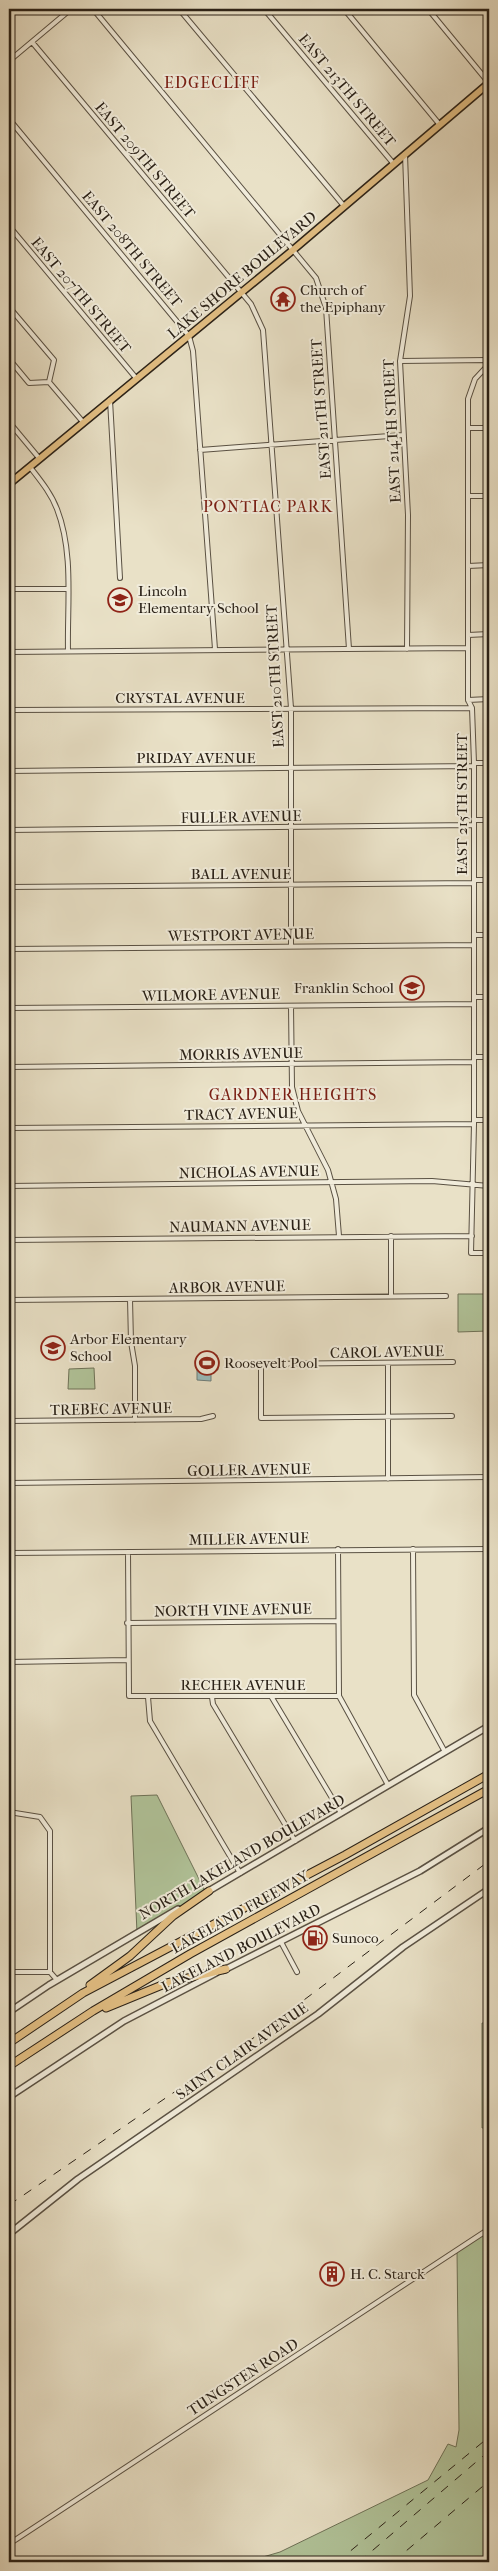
<svg xmlns="http://www.w3.org/2000/svg" width="498" height="2571" viewBox="0 0 498 2571" font-family="'IM FELL French Canon',serif">
<style>
.green{fill:#b1c49a;stroke:#6e7258}
.water{fill:#9abcbd;stroke:#6d7e7b}
.lines{fill:none;stroke-linecap:round;stroke-linejoin:round}
.minor-casing{stroke:#5a5143;stroke-width:6}
.tertiary-casing{stroke:#5a5143;stroke-width:8}
.primary-casing{stroke:#2a2117;stroke-width:9}
.motorway-casing{stroke:#2a2117;stroke-width:9}
.minor{stroke:#f1ecdb;stroke-width:4}
.tertiary{stroke:#f1ecdb;stroke-width:5}
.primary{stroke:#e4c084;stroke-width:6}
.motorway{stroke:#e4c084;stroke-width:7}
.rail{stroke:#2a2117;stroke-width:1;stroke-dasharray:9 9;stroke-linecap:butt}
.labels{text-anchor:middle;dominant-baseline:central;stroke-width:4;stroke-linejoin:round;paint-order:stroke}
.street-label{font-size:15px;fill:#2a2117;stroke:#f1ecdb}
.poi-label{font-size:15px;fill:#2a2117;stroke:#f1ecdb;text-anchor:start}
.neighbourhood-label{font-size:16px;letter-spacing:1px;fill:#7a1f14;stroke:#f1ecdb}
</style>
<rect width="100%" height="100%" fill="#e9e1c7"/>
<filter id="stains"><feTurbulence type="fractalNoise" baseFrequency=".004" numOctaves="4"/><feColorMatrix values="0 0 0 0 .2 0 0 0 0 .09 0 0 0 0 .02 0 0 0 .5 -.17"/></filter>
<radialGradient id="worn" r=".72"><stop offset=".6" stop-color="#630" stop-opacity="0"/><stop offset="1" stop-color="#630" stop-opacity=".3"/></radialGradient>
<path class="green" d="M458,1294h31v37l-31,1z
M94,1368l1,21h-27l1,-20z
M157,1795l49,98 -69,40 -6,-137z
M482,2023h7v104l-7,1z
M489,2229v333h-243l34,-10 148,-72 20,-36 8,3 3,-17 -2,-180z"/>
<path class="water" d="M217,1355l1,15h-7v11l-14,-1v-24z"/>
<g class="lines">
<g class="minor-casing">
<path id="minor" d="M93,9l223,269 10,30 23,341
M179,9l165,197
M264,9l129,154
M344,9l96,116
M428,9l61,74
M32,42l219,262 12,26 28,378v238
M9,61l62,-52
M9,119l180,217 4,15 22,298
M405,154l5,142 -10,65 8,154 -1,134
M9,226l127,152
M9,307l45,53 -5,22
M9,359l20,24 20,-1
M400,361l89,-1
M489,364l-14,15 -7,20v301l4,8 2,55v361l-3,129h18
M49,382l34,40
M110,400l10,178
M9,422l30,36
M468,428h21
M200,450l203,-15
M30,467c10,13 21,26 27,42 17,44 10,96 11,142
M468,496h21
M468,566l21,-1
M9,589h58
M468,635l21,-1
M9,652l459,-4
M468,700l21,-1
M9,710l463,-2
M474,763h15
M9,771l465,-5
M474,820h15
M9,830l465,-5
M474,880h15
M9,887l465,-4
M474,935h15
M9,949l465,-4
M474,997h15
M291,1006l1,81 6,24 30,59 8,29 3,37
M9,1008l465,-4
M474,1057h15
M9,1067l465,-5
M474,1120h15
M9,1128l465,-4
M9,1186l423,-5 57,5
M391,1236v60
M9,1240l463,-4
M130,1299l1,43 4,24v54
M9,1300l437,-4
M388,1363v116
M452,1416l-191,2v-54l192,-2
M9,1421l192,-2 12,-3
M9,1483l480,-6
M338,1549l1,147 49,89
M413,1549l1,146 31,57
M128,1552l1,144h210
M9,1553l480,-4
M127,1623l211,-2
M9,1662l118,-2
M271,1696l70,117
M148,1697l2,24 90,152
M212,1697l1,7 82,137
M9,1812l31,5 10,14v141
M281,1942l16,30
M9,1972h41l7,8
M9,2544l480,-315"/>
</g>
<g class="tertiary-casing">
<path id="tertiary" d="M207,1892l282,-166
M224,1970l196,-99 69,-43
M9,2012l40,-27 129,-76
M9,2097l115,-76 92,-48
M9,2234l69,-55 240,-165 85,-67 86,-58"/>
</g>
<g class="primary-casing">
<path id="primary" d="M9,484l284,-234 196,-167"/>
</g>
<g class="motorway-casing">
<path id="motorway" d="M90,1985l40,-29 43,-40 36,-25
M106,2008l61,-25 59,-14
M9,2043l74,-50 262,-138 144,-81
M9,2066l84,-55 97,-57 299,-165"/>
</g>
<use href="#minor" class="minor"/>
<use href="#tertiary" class="tertiary"/>
<use href="#primary" class="primary"/>
<use href="#motorway" class="motorway"/>
<path class="rail" d="M9,2205l243,-166 237,-178
M337,2562l152,-125
M359,2562l130,-111
M393,2562l96,-81"/>
</g>
<defs>
<g id="temple-ring" transform="scale(1.25)"><circle r="9.5" fill="#f1ecdb" stroke="#8f2418" stroke-width="1.5"/><path d="M0-6L5-2H3V0L6.5 2.5H4V6H1.5V3h-3V6H-4V2.5H-6.5L-3 0V-2H-5Z" fill="#8f2418"/></g>
<g id="school-ring" transform="scale(1.25)"><circle r="9.5" fill="#f1ecdb" stroke="#8f2418" stroke-width="1.5"/><path d="M0-5L7-2L0 1L-7-2ZM-4 1L0 2.5L4 1V4Q0 6-4 4Z" fill="#8f2418"/></g>
<g id="stadium-ring" transform="scale(1.25)"><circle r="9.5" fill="#f1ecdb" stroke="#8f2418" stroke-width="1.5"/><path d="M0-5a6.5 5 0 1 0 0 10a6.5 5 0 1 0 0-10ZM-3.5-1.8h7v3.6h-7Z" fill="#8f2418"/></g>
<g id="fuel-ring" transform="scale(1.25)"><circle r="9.5" fill="#f1ecdb" stroke="#8f2418" stroke-width="1.5"/><path d="M-5.5-6h7V0h2V4h1.3V-2.5L3-4.5l.8-.8L6-3V5H2.5V1h-1V6h-7ZM-4.2-4.7v3.2H.2V-4.7Z" fill="#8f2418"/></g>
<g id="building-ring" transform="scale(1.25)"><circle r="9.5" fill="#f1ecdb" stroke="#8f2418" stroke-width="1.5"/><path d="M-4-6H4V6H1V3H-1V6H-4ZM-2.5-4.3h1.7v1.8h-1.7ZM.8-4.3h1.7v1.8H.8ZM-2.5-1h1.7V.8h-1.7ZM.8-1h1.7V.8H.8Z" fill="#8f2418"/></g>
</defs>
<g fill-rule="evenodd">
<use href="#temple-ring" x="283" y="299"/>
<use href="#school-ring" x="120" y="600"/>
<use href="#school-ring" x="412" y="988"/>
<use href="#school-ring" x="53" y="1348"/>
<use href="#stadium-ring" x="207" y="1363"/>
<use href="#fuel-ring" x="315" y="1938"/>
<use href="#building-ring" x="332" y="2274"/>
</g>
<g class="labels">
<g class="street-label">
<text transform="translate(347 90) rotate(50)">EAST 213TH STREET</text>
<text transform="translate(145 160) rotate(50)">EAST 209TH STREET</text>
<text transform="translate(132 249) rotate(50)">EAST 208TH STREET</text>
<text transform="translate(242 275) rotate(-40)">LAKE SHORE BOULEVARD</text>
<text transform="translate(81 295) rotate(50)">EAST 207TH STREET</text>
<text transform="translate(321 409) rotate(-94)">EAST 211TH STREET</text>
<text transform="translate(392 431) rotate(-93)">EAST 214TH STREET</text>
<text transform="translate(275 676) rotate(-93)">EAST 210TH STREET</text>
<text x="180" y="698">CRYSTAL AVENUE</text>
<text x="196" y="758">PRIDAY AVENUE</text>
<text transform="translate(462 804) rotate(-90)">EAST 215TH STREET</text>
<text transform="translate(241 817) rotate(-1)">FULLER AVENUE</text>
<text x="241" y="874">BALL AVENUE</text>
<text transform="translate(241 935) rotate(-1)">WESTPORT AVENUE</text>
<text transform="translate(211 995) rotate(-1)">WILMORE AVENUE</text>
<text transform="translate(241 1054) rotate(-1)">MORRIS AVENUE</text>
<text transform="translate(241 1114) rotate(-1)">TRACY AVENUE</text>
<text transform="translate(249 1172) rotate(-1)">NICHOLAS AVENUE</text>
<text transform="translate(240 1226) rotate(-1)">NAUMANN AVENUE</text>
<text transform="translate(227 1287) rotate(-1)">ARBOR AVENUE</text>
<text transform="translate(387 1352) rotate(-1)">CAROL AVENUE</text>
<text transform="translate(111 1409) rotate(-1)">TREBEC AVENUE</text>
<text transform="translate(249 1470) rotate(-1)">GOLLER AVENUE</text>
<text transform="translate(249 1539) rotate(-1)">MILLER AVENUE</text>
<text transform="translate(233 1610) rotate(-1)">NORTH VINE AVENUE</text>
<text x="243" y="1685">RECHER AVENUE</text>
<text transform="translate(242 1857) rotate(-30)">NORTH LAKELAND BOULEVARD</text>
<text transform="translate(240 1912) rotate(-29)">LAKELAND FREEWAY</text>
<text transform="translate(241 1948) rotate(-27)">LAKELAND BOULEVARD</text>
<text transform="translate(242 2051) rotate(-35)">SAINT CLAIR AVENUE</text>
<text transform="translate(243 2377) rotate(-33)">TUNGSTEN ROAD</text>
</g>
<g class="poi-label">
<text x="300" y="290">Church of<tspan x="300" dy="17">the Epiphany</tspan></text>
<text x="138" y="591">Lincoln<tspan x="138" dy="17">Elementary School</tspan></text>
<text x="394" y="988" text-anchor="end">Franklin School</text>
<text x="70" y="1339">Arbor Elementary<tspan x="70" dy="17">School</tspan></text>
<text x="224" y="1363">Roosevelt Pool</text>
<text x="332" y="1938">Sunoco</text>
<text x="350" y="2274">H. C. Starck</text>
</g>
<g class="neighbourhood-label">
<text x="212" y="82">EDGECLIFF</text>
<text x="268" y="506">PONTIAC PARK</text>
<text x="293" y="1094">GARDNER HEIGHTS</text>
</g>
</g>
<rect width="498" height="2571" fill="none" stroke="#e9e1c7" stroke-width="30"/>
<rect x="10" y="10" width="478" height="2551" fill="none" stroke="#2a2117" stroke-width="2.5"/>
<rect x="15" y="15" width="468" height="2541" fill="none" stroke="#2a2117"/>
<rect width="100%" height="100%" filter="url(#stains)"/>
<rect width="100%" height="100%" fill="url(#worn)"/>
</svg>
